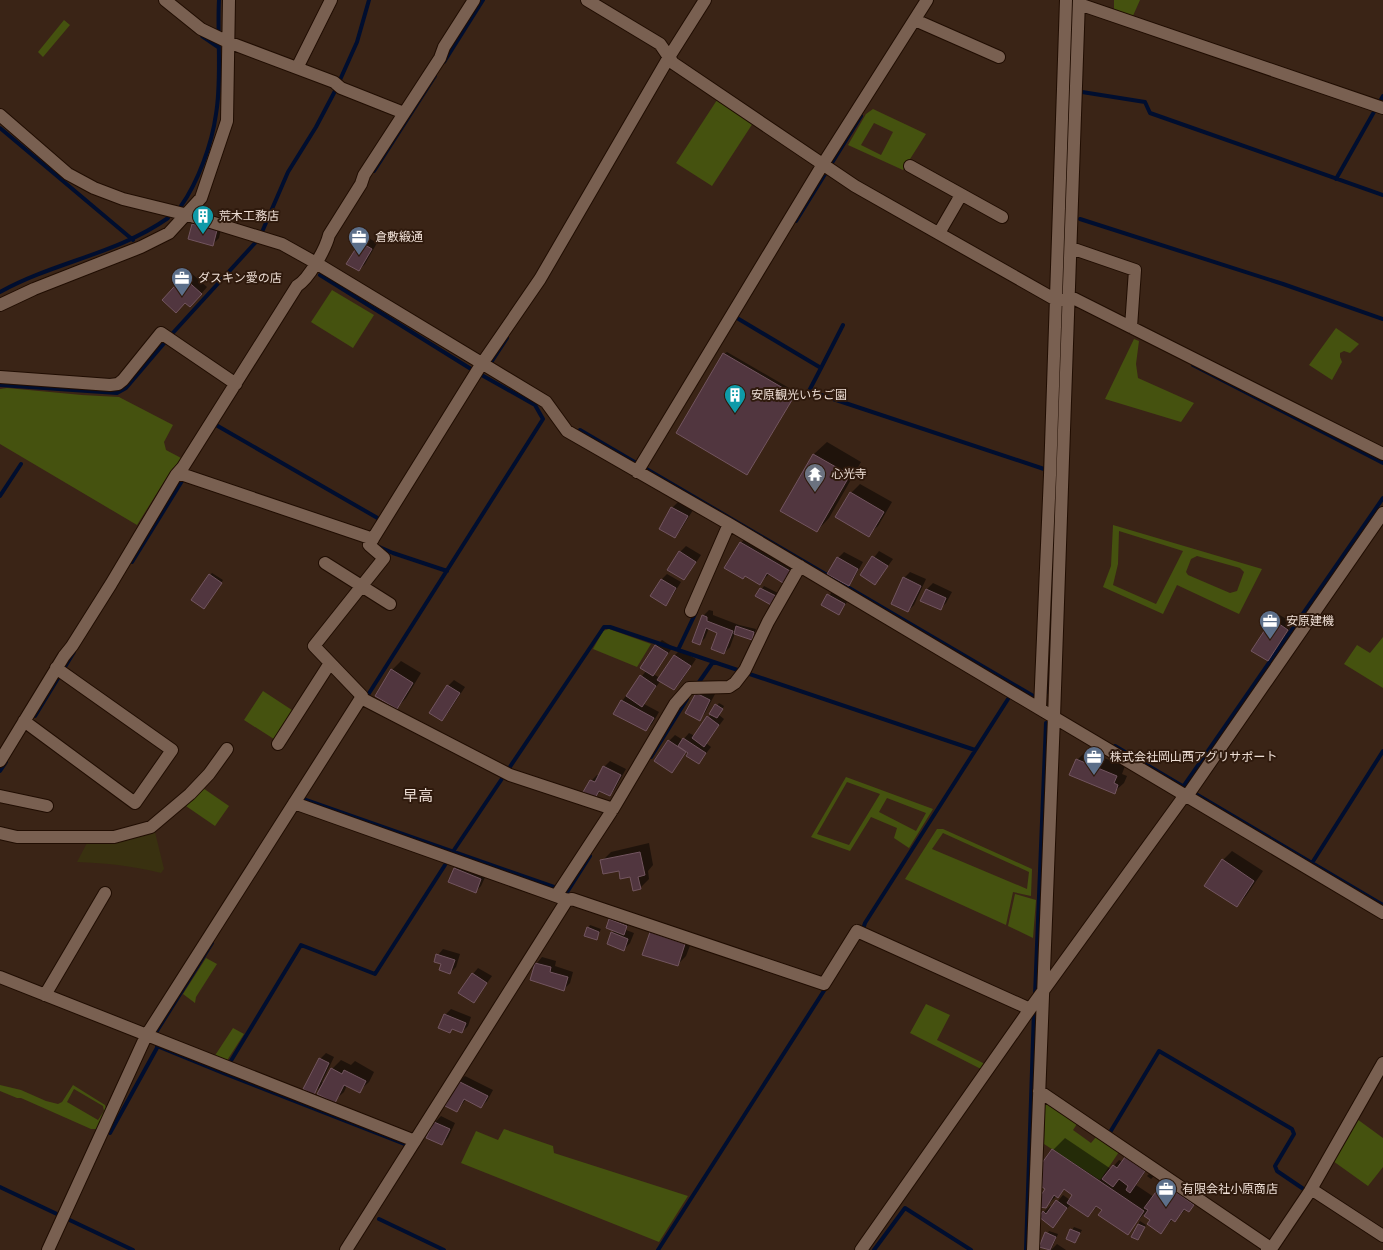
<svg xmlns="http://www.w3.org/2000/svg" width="1383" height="1250" viewBox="0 0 1383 1250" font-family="'Public Sans','Noto Sans JP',sans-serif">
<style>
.green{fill:#45520f;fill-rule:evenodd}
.sand{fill:#393110}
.shadow{fill:#0007}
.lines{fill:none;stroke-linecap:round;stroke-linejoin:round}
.stream{stroke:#000e2f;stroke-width:4}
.building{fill:#51363f;stroke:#72555f}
.minor-casing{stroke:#200d02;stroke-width:14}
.minor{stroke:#796051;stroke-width:12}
.labels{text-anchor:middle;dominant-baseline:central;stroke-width:4;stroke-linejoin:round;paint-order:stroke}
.poi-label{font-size:12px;fill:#edded5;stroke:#2f1a0d;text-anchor:start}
.quarter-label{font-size:15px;fill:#edded5;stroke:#2f1a0d}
</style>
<rect width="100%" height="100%" fill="#3a2416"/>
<path class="green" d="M1114,0h26l-8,18 -18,-7z
M64,20l6,5 -27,32 -5,-5z
M717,100l36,23 -41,63 -36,-23z
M873,109l53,25 -23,36 -55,-25 18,-31zM874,123l19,9 -12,23 -20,-10z
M332,290l42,25 -21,33 -42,-26z
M1336,328l23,16 -9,9 -6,-2 -4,2v4l2,5 -10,18 -23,-15z
M1134,339l5,2 -3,23 2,14 56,25 -13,19 -76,-23z
M7,388l75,7 37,2 54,28 -9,17 2,8 17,9 -11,10 -35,56 -137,-81v-55z
M1113,525l149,44 -23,45 -62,-29 -14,29 -60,-27 8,-21zM1119,531l64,20 -27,53 -43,-19 5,-21zM1197,556l43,12 4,4 -7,19 -7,2 -42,-18 -2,-3 5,-13z
M609,629l42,15 -14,23 -44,-18 10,-18z
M1383,637v51l-39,-24 13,-19 13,8z
M263,691l32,21 -18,29 -33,-21z
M846,777l87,32 -24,39 -15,-10 3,-10 -26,-11 -21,34 -39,-14zM847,782l33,12 -31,51 -32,-11zM887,798l39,15 -10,18 -37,-19z
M200,786l29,20 -14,20 -32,-22z
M937,829h6l89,40 -1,27 -18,-4 -7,33 -101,-46zM943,833l86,39 -2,17 -95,-40z
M1015,894l21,6 -3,38 -25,-12z
M206,958l11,6 -21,33 -1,6 -12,-9z
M926,1004l24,11 -13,25 48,24 -4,5 -71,-36z
M233,1028l11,6 -18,28 -12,-5z
M0,1085l21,5 25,11 12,3 4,-2 11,-17 32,20 2,6 -10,18h-6l-70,-31h-4l-17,-7zM74,1089l29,17 1,5 -6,9 -31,-18z
M1045,1103l32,21 -4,6 18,13 5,-6 23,15 -19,28 -56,-36z
M1357,1119l26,19v29l-15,19 -35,-25z
M504,1129l49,17 1,7 134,43 -29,46 -198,-79 15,-32 22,9z"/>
<path class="sand" d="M154,828l10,41 -3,4c-28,-7 -55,-10 -84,-11l11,-21z"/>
<path class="shadow" d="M200,218l22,6 -3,14 -6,6 -23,-6 4,-14z
M367,237l10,6 -12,21 -6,6 2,-27z
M190,272l17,15 -11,13 -12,-22z
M727,352l69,40 -49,82 -23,-120z
M827,442l34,20 -32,56 -12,13 -35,-20 32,-57z
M860,484l32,18 -14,24 -10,9 -17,-42z
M678,502l15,8 -13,21 -6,6 -14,-8 12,-21z
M750,534l48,28 -6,10 -9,9 -13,-8 -10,10 -19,-40z
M686,546l15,9 -12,18 -6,6 -3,-27z
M879,551l14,8 -18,25 -14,-9z
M844,552l19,10 -9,16 -6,6 -10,-26z
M910,572l16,7 -12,26 -6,6 -4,-33z
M212,573l11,7 -17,25 4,-30z
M667,574l14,8 -10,16 -5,6 -4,-25z
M933,583l19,9 -6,11 -6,6 -18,-9 5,-11z
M764,586l14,7 -4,8 -17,-5z
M834,589l16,9 -11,15 -16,-9z
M709,610l4,1v4l26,10 17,4 -2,6 -3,3 -16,-5 -5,14 -6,6 -6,-21 -9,-4 -4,10 -6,6 4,-28z
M1278,614l15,9 -19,31 -6,6 5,-40z
M662,640l11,7 -20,27 7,4 15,-23 5,-5 16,9 -16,24 -6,6 -13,-9 -17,24 15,8 -7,12 -6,6 -24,-29 24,-30 10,-25z
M401,661l20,12 -15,25 -9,10 -5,-38z
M454,680l11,7 -17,26 -6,6 6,-33z
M702,688l13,6 -10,19 -5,6 -3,-25z
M719,703l5,3 -5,9 5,4 -18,24 5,4 -7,9 -6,6 -10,-11 -16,20 -3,-30 6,-6 8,5 6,-7 6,3z
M1086,751l39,15 -3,8 5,2 -3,7 -10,9 -37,-32z
M610,761l16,8 -11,20 -5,6 -9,-4 -6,6 -4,-16 6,-6 3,1 4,-9z
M649,843l4,22 -5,6 1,8 -9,9 -9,-12 -29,-15 9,-9z
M1232,851l31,20 -17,25 -9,10 -14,-46z
M461,863l26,10 -6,13 -6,6 -20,-24z
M613,917l16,6 -3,7 8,3 -4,10 -6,6 -12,-16 3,-3 -5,-10z
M660,924l34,11 -8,21 -9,9 -26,-32z
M590,925l11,4 -5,10 -8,-11z
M443,949l17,5 -4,13 -6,6 -12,-18z
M542,957l14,4 -1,5 18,6 -3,11 -6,6 -32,-10 5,-16z
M478,968l14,8 -18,25 -1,-27z
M451,1009l20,8 -3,9 -6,6 -9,-4 -3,3 -5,-16z
M326,1053l8,4 -12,25 2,1 8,-14 9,-9 10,5 4,-4 19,11 -5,10 -10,9 -12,-6 -3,7 -10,9 -11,-17 -9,9 6,-34z
M465,1076l28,14 -6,11 -6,6 -15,-8 -9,12 2,-30z
M441,1116l14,7 -7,15 -6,6 -7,-22z
M1065,1138l46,31 8,-9 4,2 3,-5 24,8 -14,20 18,12 17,-20 6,4 2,-2 24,16 -14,16 -3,-2 -11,11 -2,-1 -13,14 -9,-13 -7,-6 -17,19 -29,-27 -10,9 -17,-11 -18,22 -9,-14 6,-6 2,2 11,-13 7,5 4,-6 -9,-6 -20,19 8,-57z
M1151,1172l3,4 -3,3 -4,-3z
M1140,1221l6,4 -8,14 -6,-3z
M1074,1227l8,3 -7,12 -8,-4z
M1049,1231l9,3 -7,16 6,-6 9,6h-17l-8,-4z"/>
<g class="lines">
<path class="stream" d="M202,36l16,11
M444,62l39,-62
M1082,92l63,10 5,11 233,82
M0,128l133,112
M374,171l61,-95
M1336,179l47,-83
M181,206c17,-24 31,-62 35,-92 6,-35 1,-77 3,-114
M1080,219l203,65 100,35
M796,221l65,-105
M262,232l26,-60 28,-45 19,-36 22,-49 12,-42
M320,275l151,94 64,36 8,14 -177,279
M0,292c54,-30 117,-38 168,-74
M737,318l84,50 -12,23 238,79
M171,335l84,-92
M492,361l15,-23
M1193,365l190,98
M821,368l22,-43
M0,385l117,8 9,-5 40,-47
M216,425l165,95
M580,430l455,267
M0,496l21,-32
M377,546l16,7 54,18
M132,562l50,-81
M678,650l18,-38
M697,685l16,-23
M1047,692l9,-200
M35,716l39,-64
M1115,746l268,159
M651,757l36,-58
M0,771l6,-9
M1183,787l200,-289
M303,799l251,88
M452,853l152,-226h6l365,123
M1312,863l71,-112
M564,897l26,-41
M862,932l3,-9 143,-224
M1035,995l11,-272
M155,1034l57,-91
M157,1046l66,27 184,72
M229,1064l72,-119 74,29 70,-109
M110,1133l48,-87
M1109,1134l50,-83 133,78 2,5 -19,32 2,5 28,19
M0,1187l133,63
M379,1219l65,31
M658,1250l169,-264
M874,1250l31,-42 66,42
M1026,1250l8,-240"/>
</g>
<path class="building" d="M192,224l25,6 -4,16 -25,-7z
M360,242l12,7 -13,22 -13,-7z
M183,277l19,17 -12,13 -5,-4 -9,10 -14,-13z
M723,353l72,42 -48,80 -71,-42z
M813,454l37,21 -33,57 -37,-21z
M850,492l34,20 -15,25 -34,-20z
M671,507l17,9 -13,22 -16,-9z
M740,542l50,29 -7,12 -16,-10 -7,12 -15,-9 -2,3 -19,-11z
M679,551l17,11 -12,18 -17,-10z
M872,556l16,10 -13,19 -15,-10z
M837,557l21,12 -9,17 -22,-12z
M209,574l13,9 -18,26 -13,-9z
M903,577l18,9 -13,26 -17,-8z
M661,579l15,9 -10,18 -16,-10z
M760,588l16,8 -5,9 -16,-9z
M926,589l20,9 -5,12 -21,-9z
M827,594l18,10 -6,11 -18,-10z
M702,615l5,2v4l26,10 -9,23 -13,-5 6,-16 -11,-5 -6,17 -8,-3z
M1272,619l16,11 -20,31 -17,-10z
M736,626l18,6 -2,8 -18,-6z
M655,645l13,8 -15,23 -13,-8z
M674,655l17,11 -17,24 -17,-10z
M391,669l22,14 -16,26 -22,-13z
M640,675l16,11 -14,21 -16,-11z
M447,685l13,8 -18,28 -13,-8z
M696,693l14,7 -10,21 -15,-8z
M621,700l33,18 -8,13 -33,-17z
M715,704l8,5 -6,9 -8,-4z
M707,716l12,9 -15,22 -12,-9z
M683,738l23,15 -7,11 -13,-8 2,-3 -10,-7z
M668,740l18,12 -14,21 -18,-12z
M1076,759l41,17 -3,7 4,2 -3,9 -46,-19z
M603,766l18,9 -11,21 -11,-5 -4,7 -12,-6 7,-12 5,2z
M640,852l5,23 -7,2 3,12 -8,2 -3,-14 -10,2 -1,-8 -16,3 -3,-14z
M1222,859l32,22 -17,26 -33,-21z
M454,868l27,11 -5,14 -28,-11z
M609,919l18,7 -3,9 -18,-7z
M587,927l12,5 -2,8 -13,-4z
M611,932l17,7 -4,12 -17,-7z
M650,932l35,12 -7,22 -36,-11z
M436,954l19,6 -5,14 -11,-4 2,-6 -7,-2z
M535,963l16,4 -1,5 18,5 -4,14 -34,-11z
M472,973l15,10 -13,20 -16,-10z
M444,1014l22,9 -4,10 -10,-4 -2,4 -12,-5z
M319,1058l10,5 -15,32 -11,-6z
M331,1068l11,6 2,-4 22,11 -6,12 -16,-8 -9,18 -18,-9z
M458,1081l30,15 -7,12 -17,-9 -7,13 -12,-6z
M434,1122l16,7 -8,16 -16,-7z
M1052,1149l92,62 -16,24 -30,-20 4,-5 -6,-4 -8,11 -21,-14 5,-8 -8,-6 -6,9 -4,-3 -8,13 -7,-1v-9l6,-9 -3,-2v-24z
M1125,1157l20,14 -15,22 -4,-3 2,-4 -9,-7 -6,8 -11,-8 11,-14 4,3z
M1161,1185l6,5 2,-3 25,18 -5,7 -5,-3 -9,13 -4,-3 -10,15 -14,-10 3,-4 -6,-4 4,-6 -4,-2z
M1056,1200l11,8 -14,20 -14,-11 4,-6 3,3z
M1138,1224l7,3 -7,13 -7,-3z
M1070,1229l10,4 -5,10 -9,-4z
M1045,1232l11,5 -6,13 -11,-3z"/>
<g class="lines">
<g class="minor-casing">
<path id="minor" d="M165,0l36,29 27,13 106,40 7,6 63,25
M587,0l73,44 13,19 182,123 201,114h8
M1079,4l304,104
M915,20l84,37
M297,68l34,-68
M0,115l68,59 26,14 29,11 65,16 94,29 34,19 230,139 21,29 162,93 654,389
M910,166l92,51
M939,233l22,-38
M1071,248l64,22 -4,57
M1069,296l314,158
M0,305l34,-16 107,-42 28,-14 32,-35 26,-77 2,-121
M0,377l110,8 8,-1 5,-4 38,-47 75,51
M637,472l186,-308 104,-164
M178,473l195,66
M325,563l65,41
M691,611l38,-87
M1040,708l10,-233 16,-475
M24,721l111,82 37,-53 -116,-82
M278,744l52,-81
M0,761l64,-105 8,-10 39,-62 65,-109 7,-8 114,-181c12,-7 29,-38 32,-51l32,-51 3,-9 76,-117 4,-11 30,-47
M0,796l47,10
M1187,796l196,-283
M294,803l262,93 11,4 5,-1 252,85 33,-53 173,78
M613,809l-103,-34 -149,-77 1,-2 -48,-50 70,-88 -15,-13 110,-177 61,-89 129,-222 36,-57
M0,833l17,4h97l37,-10 39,-33 19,-20 18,-25
M556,896l57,-87 62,-105 14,-16 40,-1 6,-4 10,-13 23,-48 32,-56
M0,977l415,164
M45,995l60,-102
M1039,1091l230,156
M1311,1189l72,47
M48,1250l98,-214 215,-338
M346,1250l221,-350
M861,1250l169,-241 155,-214
M1033,1250l21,-533 25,-717
M1267,1250l6,-4 37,-55 73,-128"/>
</g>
<use href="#minor" class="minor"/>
</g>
<defs>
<g id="building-pin" transform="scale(1.125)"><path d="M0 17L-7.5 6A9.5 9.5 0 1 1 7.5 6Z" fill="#0f9aa8" stroke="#2f1a0d"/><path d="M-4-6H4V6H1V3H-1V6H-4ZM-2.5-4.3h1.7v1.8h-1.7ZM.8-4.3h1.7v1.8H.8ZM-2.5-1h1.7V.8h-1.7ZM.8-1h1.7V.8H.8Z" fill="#fff"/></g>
<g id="office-pin" transform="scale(1.125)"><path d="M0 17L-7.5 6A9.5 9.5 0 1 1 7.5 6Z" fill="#5c6f8a" stroke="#2f1a0d"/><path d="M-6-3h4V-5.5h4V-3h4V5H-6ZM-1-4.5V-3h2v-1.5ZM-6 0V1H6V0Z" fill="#fff"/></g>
<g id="temple-pin" transform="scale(1.125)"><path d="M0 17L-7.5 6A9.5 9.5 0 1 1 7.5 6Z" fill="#6b7280" stroke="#2f1a0d"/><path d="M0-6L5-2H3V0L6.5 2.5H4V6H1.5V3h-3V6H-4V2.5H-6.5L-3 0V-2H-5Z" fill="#fff"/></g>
</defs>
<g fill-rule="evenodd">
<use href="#building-pin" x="203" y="216"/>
<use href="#office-pin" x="359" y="237"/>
<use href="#office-pin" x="182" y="278"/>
<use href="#building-pin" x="735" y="395"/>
<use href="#temple-pin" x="815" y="474"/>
<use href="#office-pin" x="1270" y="621"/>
<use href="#office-pin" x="1094" y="757"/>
<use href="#office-pin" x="1166" y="1189"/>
</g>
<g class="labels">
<g class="poi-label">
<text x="219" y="216">荒木工務店</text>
<text x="375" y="237">倉敷緞通</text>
<text x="198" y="278">ダスキン愛の店</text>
<text x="751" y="395">安原観光いちご園</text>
<text x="831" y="474">心光寺</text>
<text x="1286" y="621">安原建機</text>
<text x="1110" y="757">株式会社岡山西アグリサポート</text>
<text x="1182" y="1189">有限会社小原商店</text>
</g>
<g class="quarter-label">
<text x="418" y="795">早高</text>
</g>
</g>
</svg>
